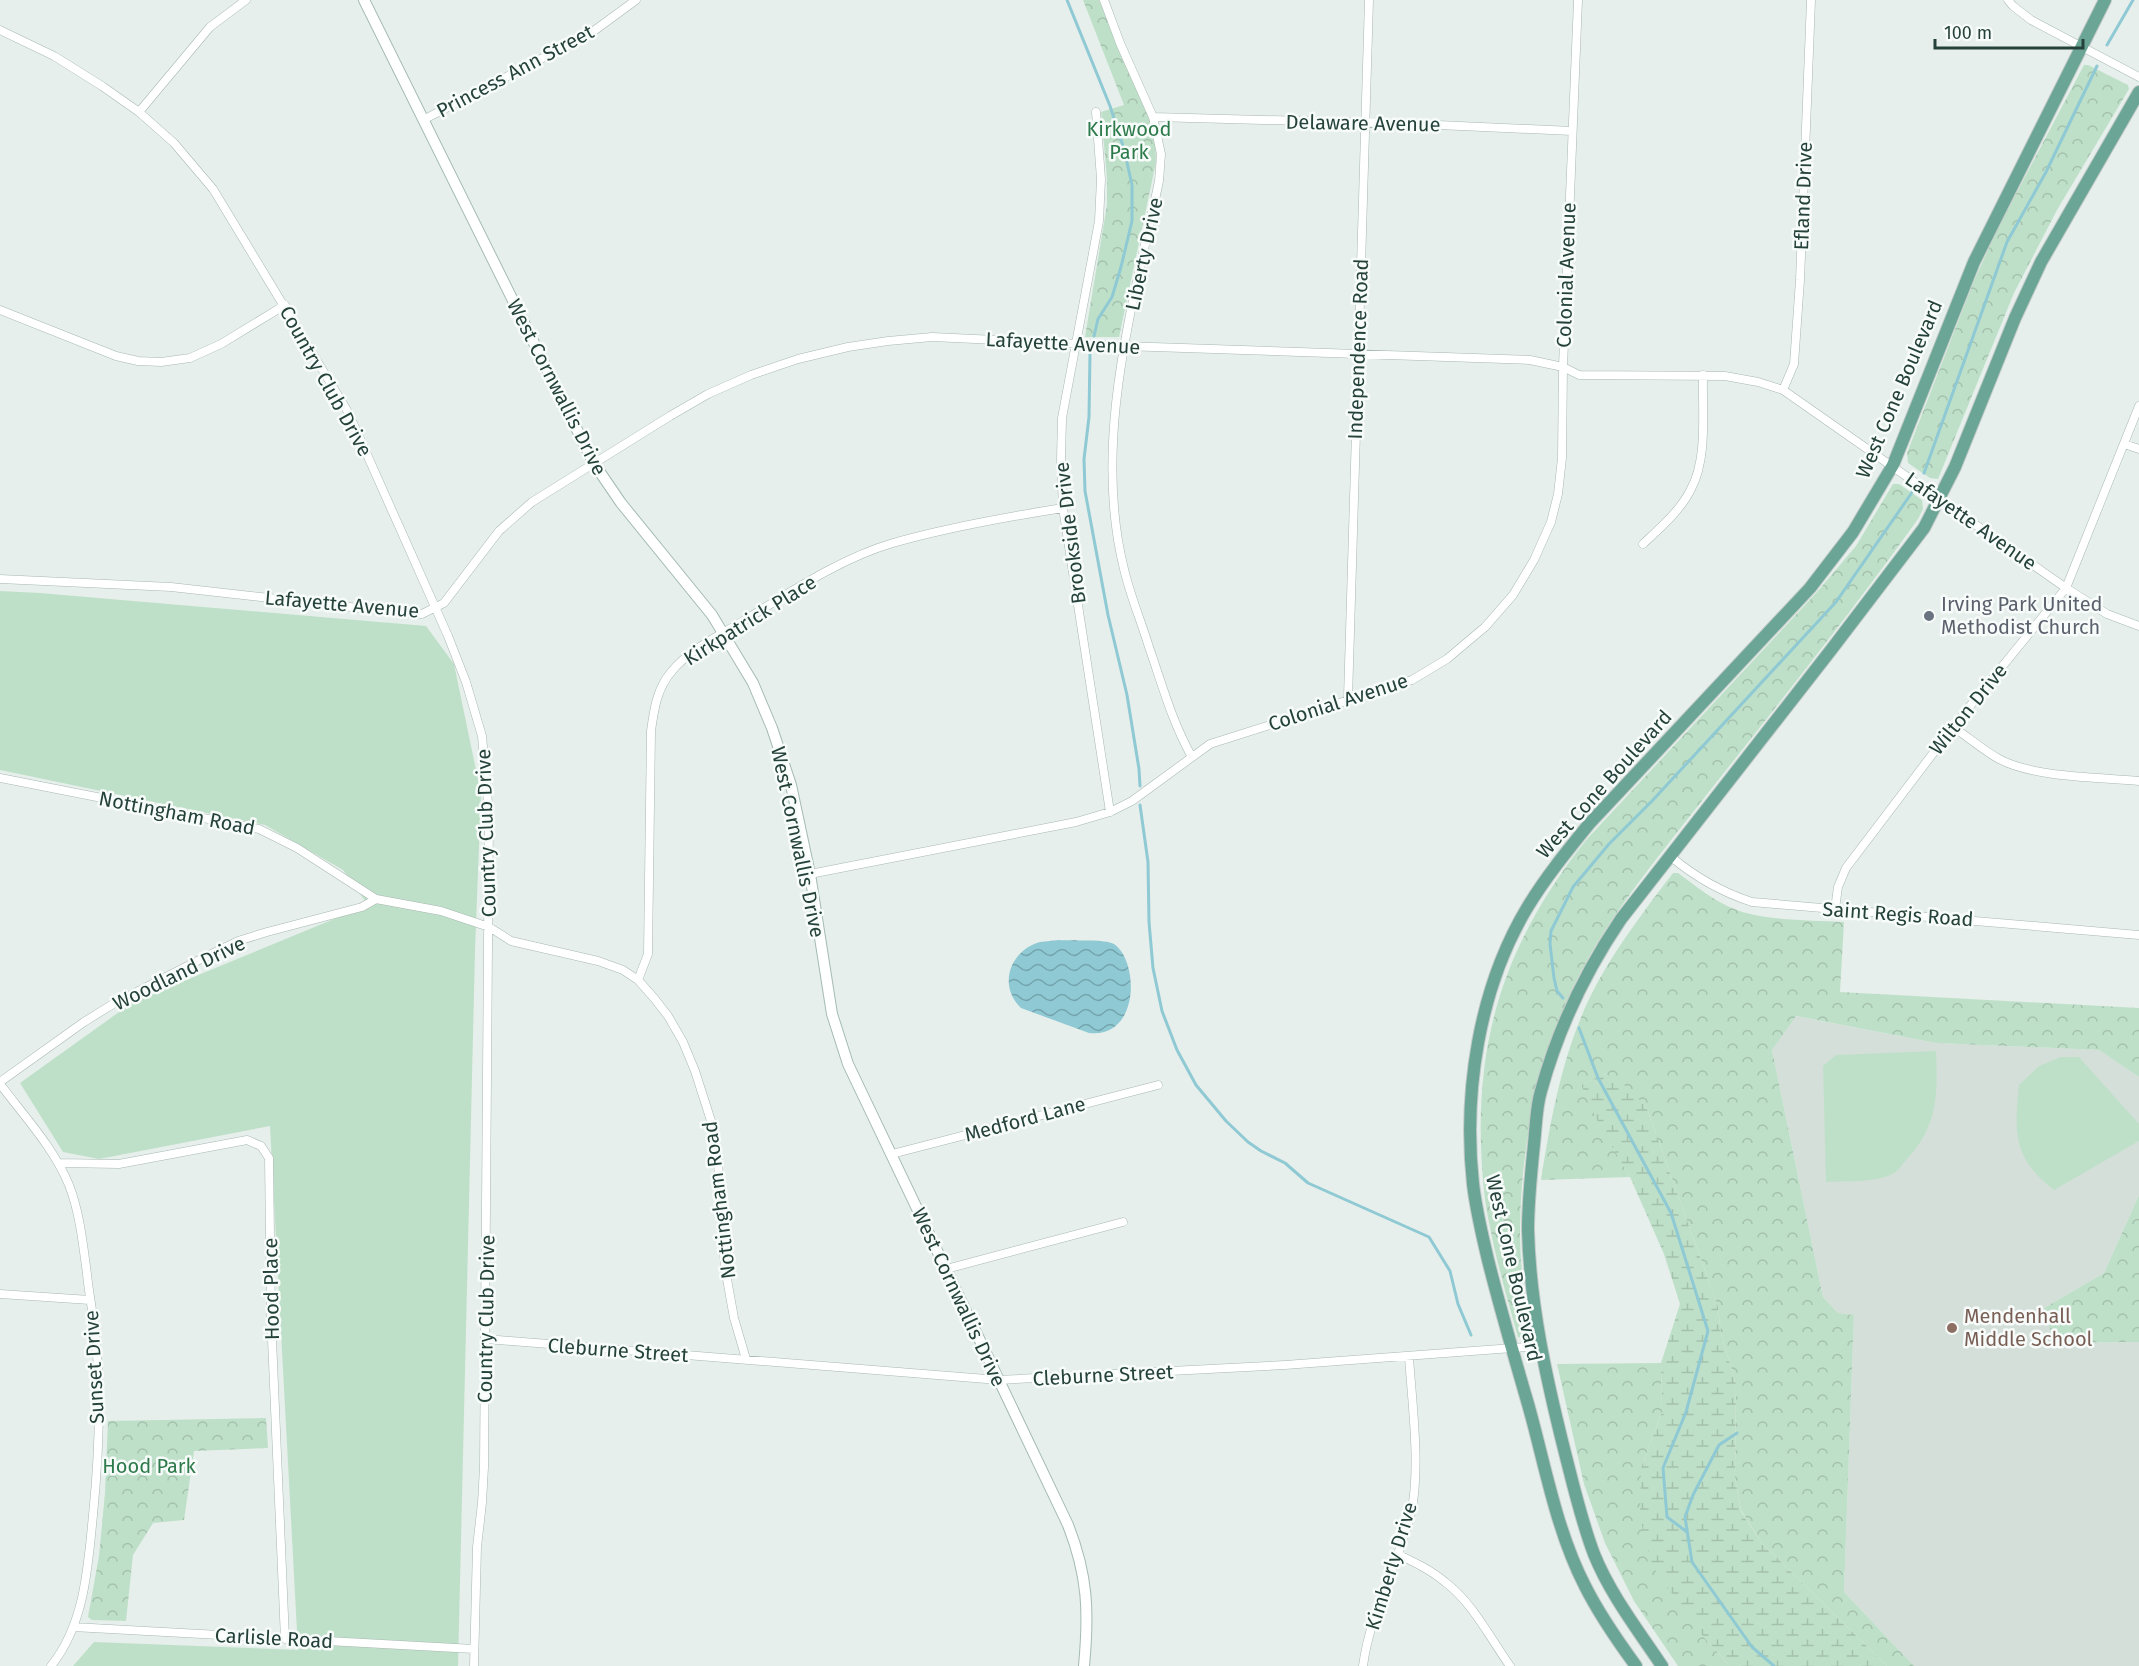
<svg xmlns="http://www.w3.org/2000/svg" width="2139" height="1666" viewBox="0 0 2139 1666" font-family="'Fira Sans',sans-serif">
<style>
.built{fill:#d4dfda}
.grass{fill:#bfe0c8}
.forest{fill:url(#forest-crowns)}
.wetland{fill:url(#wetland-marsh)}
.water{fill:url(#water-waves)}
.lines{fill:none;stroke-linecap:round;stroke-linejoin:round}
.stream{stroke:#8ec9d4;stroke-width:3}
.street-casing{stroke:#a8b8b2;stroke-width:9}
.secondary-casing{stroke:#a4bbb3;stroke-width:12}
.primary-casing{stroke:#c2cac8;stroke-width:14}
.street{stroke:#fff;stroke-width:8}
.secondary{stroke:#fff;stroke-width:10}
.primary{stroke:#6aa596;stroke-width:12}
.worship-dot{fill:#6b7280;stroke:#f7fbf9;stroke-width:2}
.education-dot{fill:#8d6e63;stroke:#f7fbf9;stroke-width:2}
.labels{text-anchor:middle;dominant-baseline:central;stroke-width:5;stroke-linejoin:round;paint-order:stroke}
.street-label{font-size:20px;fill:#24423a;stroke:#f7fbf9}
.park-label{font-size:20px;fill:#2d7a4b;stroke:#f7fbf9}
.worship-label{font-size:20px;fill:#5b616d;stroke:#f7fbf9;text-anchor:start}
.education-label{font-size:20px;fill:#785e54;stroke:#f7fbf9;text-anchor:start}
</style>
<defs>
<pattern id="forest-crowns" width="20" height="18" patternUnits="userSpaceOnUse" patternTransform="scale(1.5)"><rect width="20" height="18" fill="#bfe0c8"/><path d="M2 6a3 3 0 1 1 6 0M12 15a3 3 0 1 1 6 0" fill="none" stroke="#a4c1ad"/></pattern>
<pattern id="wetland-marsh" width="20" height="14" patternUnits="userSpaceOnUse" patternTransform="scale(1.5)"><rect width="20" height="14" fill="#bfe0c8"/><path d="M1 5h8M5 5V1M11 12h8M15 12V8" fill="none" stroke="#a4c1ad"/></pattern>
<pattern id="water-waves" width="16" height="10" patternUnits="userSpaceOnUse" patternTransform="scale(1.5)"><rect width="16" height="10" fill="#8ec9d4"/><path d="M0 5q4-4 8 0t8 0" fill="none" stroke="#74a5ad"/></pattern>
</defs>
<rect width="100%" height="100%" fill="#e6efeb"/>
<path class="built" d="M1795,1016l141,27 163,7 40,27v118l-35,78 -60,35 10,35 85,-1v324h-225l-70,-74 10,-277 -16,-2 -15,-16 -51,-247z"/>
<path class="grass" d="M0,591l40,2 386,33 28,38 27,130 -6,157 -17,715h-385l21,-24 204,8 -28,-524 -171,33 -36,-7 -43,-69 113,-81 235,-97 -25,-35 -78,-45 -265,-55z
M1936,1051c2,42 2,75 -29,108 -4,4 -8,11 -13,14 -16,10 -49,8 -68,9l-3,-116 13,-11z
M2061,1057h18l60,67v17l-85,49c-41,-32 -40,-56 -35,-105l20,-19z"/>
<path class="forest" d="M1083,0h16l53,125 3,15 1,22 -37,175h-34l22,-132v-27l-6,-66 23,-7z
M2084,65h4l40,20 1,4 -72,121 -43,83 -76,186 -8,-1 -22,-15 -1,-10 66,-170 24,-53z
M1893,484h6l23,16 1,9 -5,10c-69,97 -144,190 -217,283 -52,67 -108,132 -139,211 -28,70 -42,145 -42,220 0,33 5,66 9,98l-5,7 -6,-1c-10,-36 -21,-73 -28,-110 -6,-27 -8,-54 -9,-81 -4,-121 31,-213 106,-307l230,-247 39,-46z
M1673,873h5c19,14 37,29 59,37 29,11 75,10 107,12l-4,70 299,16v69l-40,-27 -163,-7 -140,-27 -24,34 51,247 15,16 16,2 -10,277 70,74h-27l-126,-124 -20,-32 -6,-32 1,-94 -15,-50 -3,-27 -72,-201 -41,-32 -24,11 19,39 30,53 -89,3c11,-69 24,-140 59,-202 21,-37 47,-71 73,-105z
M2139,1195v147l-85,1 -10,-35 60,-35z
M1661,1363l1,49 -21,56 61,167 28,31h-52l-44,-65 -29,-58 -21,-59 -27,-120z
M266,1418l2,30 -74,3 -10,69 -31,3 -20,32 -7,66 -34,-1 -4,-3 11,-61 6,-63 3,-72z"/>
<path class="wetland" d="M1604,1074l14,5 28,27 72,201 3,27 15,50 -1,94 6,33 20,31 126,124h-157l-28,-31 -51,-71 -11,-47 1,-49 21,-56 -1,-49 19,-59 -16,-50 -34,-77 -31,-53 -18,-39z"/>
<path class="water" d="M1059,940c12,1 47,-1 55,4 26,18 25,95 -25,89l-68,-25c-23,-22 -12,-57 19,-66 6,-1 13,-1 19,-2z"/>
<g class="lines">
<path class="stream" d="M1067,0l43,106 14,43 8,36v36l-11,46 -9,30 -14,22 -4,17
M2107,45l26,-45
M1090,352l-1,65 -5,42 1,32 23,124 19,80 12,74 1,17
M1924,473l83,-231 39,-70 51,-106
M1140,805l8,57 1,60 4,46 9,43 15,39 19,35 30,36 22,21 13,9 24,12 23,20 121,54 21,34 8,33 13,31
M1563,998l-6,-7 -3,-13 -4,-34 1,-13 22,-44 36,-43 43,-43 184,-199 77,-111
M1579,1028l19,50 73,135 37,118 -22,81 -23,56 4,49 20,15
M1737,1433l-18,12 -26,50 -8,22 7,45 60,85 22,19"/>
<g class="street-casing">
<path id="street" d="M1104,0l16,43 33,74 8,37 -2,27c-26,124 -67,261 -35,388 6,26 17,52 25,78 13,37 23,75 43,110
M2008,0l5,6 18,14 108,57
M0,30l54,26 48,30 37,26 35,31 39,46 135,223 100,224 18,46 16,54 7,78 -5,653 -2,36 -5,44 -3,119
M139,112l71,-85 36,-27
M1096,112l5,67 -2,42 -37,197 -1,41 2,49 47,304
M1153,117l263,7 156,7
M423,120l168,-87 45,-33
M0,310l116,46 22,5 23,1 29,-4 31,-14 64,-39
M1783,390l11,-26 6,-84 11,-280
M2124,444l15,5
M1643,544c17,-16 38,-34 48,-55 17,-31 11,-79 12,-114
M0,579l171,8 233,26 18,1 22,-11 55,-72 33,-29 138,-86 38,-22 43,-19 47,-16 50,-12 40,-6 44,-4 192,9 406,14 33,7 16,8 146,1 33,6 25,8 283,198 41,26 32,12
M1348,698l21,-698
M1953,727c15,10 30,23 46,32 36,19 99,18 140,22
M0,778l259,51 38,19 79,51 65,12 48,16 22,14 87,20 25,9 15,10 16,18 14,18 15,26 12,29 18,56 5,35 7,106 9,50 12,41
M1670,856c25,21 51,36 82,46l387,33
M810,874l266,-52 34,-10 22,-11 78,-57 202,-64 35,-21 38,-32 28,-32 21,-35 17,-38 7,-28 4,-36 1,-91 15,-367
M1835,909l3,-22 8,-19 107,-141 113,-139 73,-182
M638,980l10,-26 3,-223c3,-22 6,-43 21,-60 18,-22 47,-35 71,-50 46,-28 98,-63 150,-78 56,-16 113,-26 170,-35
M0,1082l84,-60 29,-18 92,-47 33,-16 29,-9 95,-25 14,-8
M0,1084c24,32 54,64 69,101 11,28 14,60 18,89 2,20 6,39 8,59 7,60 4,122 -2,182 -5,51 -8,109 -42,151
M892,1154l266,-69
M59,1163l60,1 128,-24 14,6 8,12 2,158 14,323
M946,1269l177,-47
M0,1294l90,6
M486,1339l513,41 286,-15 255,-19
M1397,1554c17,8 34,16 48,28 28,21 45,56 65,84
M73,1627l401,22
M1363,1666c7,-54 35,-101 48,-153 10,-44 1,-110 -2,-156"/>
</g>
<g class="secondary-casing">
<path id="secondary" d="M364,0l229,462 28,41 91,112 41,68 19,45 19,57 19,89 22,140 16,50 220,461c20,51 21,87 16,141"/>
</g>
<g class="primary-casing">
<path id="primary" d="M1636,1666c-19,-26 -37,-52 -51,-80 -29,-56 -40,-122 -57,-182 -14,-48 -28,-96 -40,-144 -6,-25 -12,-50 -15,-76 -10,-92 6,-196 54,-276 18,-30 40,-57 62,-84l221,-236 43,-56 40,-67 81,-203 131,-262
M1662,1666c-24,-36 -52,-72 -68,-112 -13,-34 -21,-70 -30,-105 -18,-72 -34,-144 -36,-219 0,-28 3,-57 6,-86 2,-17 2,-37 7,-53 17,-62 44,-119 80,-172l210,-269 93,-122 31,-61 60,-149 26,-56 98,-170"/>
</g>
<use href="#street" class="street"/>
<use href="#secondary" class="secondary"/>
<use href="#primary" class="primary"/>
</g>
<circle class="worship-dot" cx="1929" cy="616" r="6"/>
<circle class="education-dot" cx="1952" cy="1328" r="6"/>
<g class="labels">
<g class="street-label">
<text transform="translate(515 71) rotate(-28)">Princess Ann Street</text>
<text transform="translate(1363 123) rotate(1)">Delaware Avenue</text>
<text transform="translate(1803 196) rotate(-88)">Efland Drive</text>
<text transform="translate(1144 254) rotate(-78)">Liberty Drive</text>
<text transform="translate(1566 275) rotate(-88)">Colonial Avenue</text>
<text transform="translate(1063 343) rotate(3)">Lafayette Avenue</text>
<text transform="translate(1358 349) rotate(-88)">Independence Road</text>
<text transform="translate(326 381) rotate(61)">Country Club Drive</text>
<text transform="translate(557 387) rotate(63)">West Cornwallis Drive</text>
<text transform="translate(1899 389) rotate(-67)">West Cone Boulevard</text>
<text transform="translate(1971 521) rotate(35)">Lafayette Avenue</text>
<text transform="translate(1070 533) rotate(-97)">Brookside Drive</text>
<text transform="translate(342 604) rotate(5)">Lafayette Avenue</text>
<text transform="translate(750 620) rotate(-32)">Kirkpatrick Place</text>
<text transform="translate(1338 702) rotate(-18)">Colonial Avenue</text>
<text transform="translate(1968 709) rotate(-51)">Wilton Drive</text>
<text transform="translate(1604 784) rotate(-48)">West Cone Boulevard</text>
<text transform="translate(177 813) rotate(11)">Nottingham Road</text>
<text transform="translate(486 833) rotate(-92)">Country Club Drive</text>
<text transform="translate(798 842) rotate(78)">West Cornwallis Drive</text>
<text transform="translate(1898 914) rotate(4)">Saint Regis Road</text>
<text transform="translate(179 973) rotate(-26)">Woodland Drive</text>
<text transform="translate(1025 1119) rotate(-15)">Medford Lane</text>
<text transform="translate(719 1200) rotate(-97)">Nottingham Road</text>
<text transform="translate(1514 1268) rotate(77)">West Cone Boulevard</text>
<text transform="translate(271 1289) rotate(-91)">Hood Place</text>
<text transform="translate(959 1297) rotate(65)">West Cornwallis Drive</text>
<text transform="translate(486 1319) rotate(-89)">Country Club Drive</text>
<text transform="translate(618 1350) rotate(4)">Cleburne Street</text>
<text transform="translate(94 1367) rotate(-93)">Sunset Drive</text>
<text transform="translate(1103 1375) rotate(-3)">Cleburne Street</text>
<text transform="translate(1391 1566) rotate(-73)">Kimberly Drive</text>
<text transform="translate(274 1638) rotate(3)">Carlisle Road</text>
</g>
<g class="park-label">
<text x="1129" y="129">Kirkwood<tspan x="1129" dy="23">Park</tspan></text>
<text x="149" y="1466">Hood Park</text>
</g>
<g class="worship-label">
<text x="1941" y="604">Irving Park United<tspan x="1941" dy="23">Methodist Church</tspan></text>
</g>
<g class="education-label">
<text x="1964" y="1316">Mendenhall<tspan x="1964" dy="23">Middle School</tspan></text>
</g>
</g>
<path d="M1935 39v9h148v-9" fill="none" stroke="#24423a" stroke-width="3"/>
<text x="1944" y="39" font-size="18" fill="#24423a" stroke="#f7fbf9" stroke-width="4.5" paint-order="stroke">100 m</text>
</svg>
